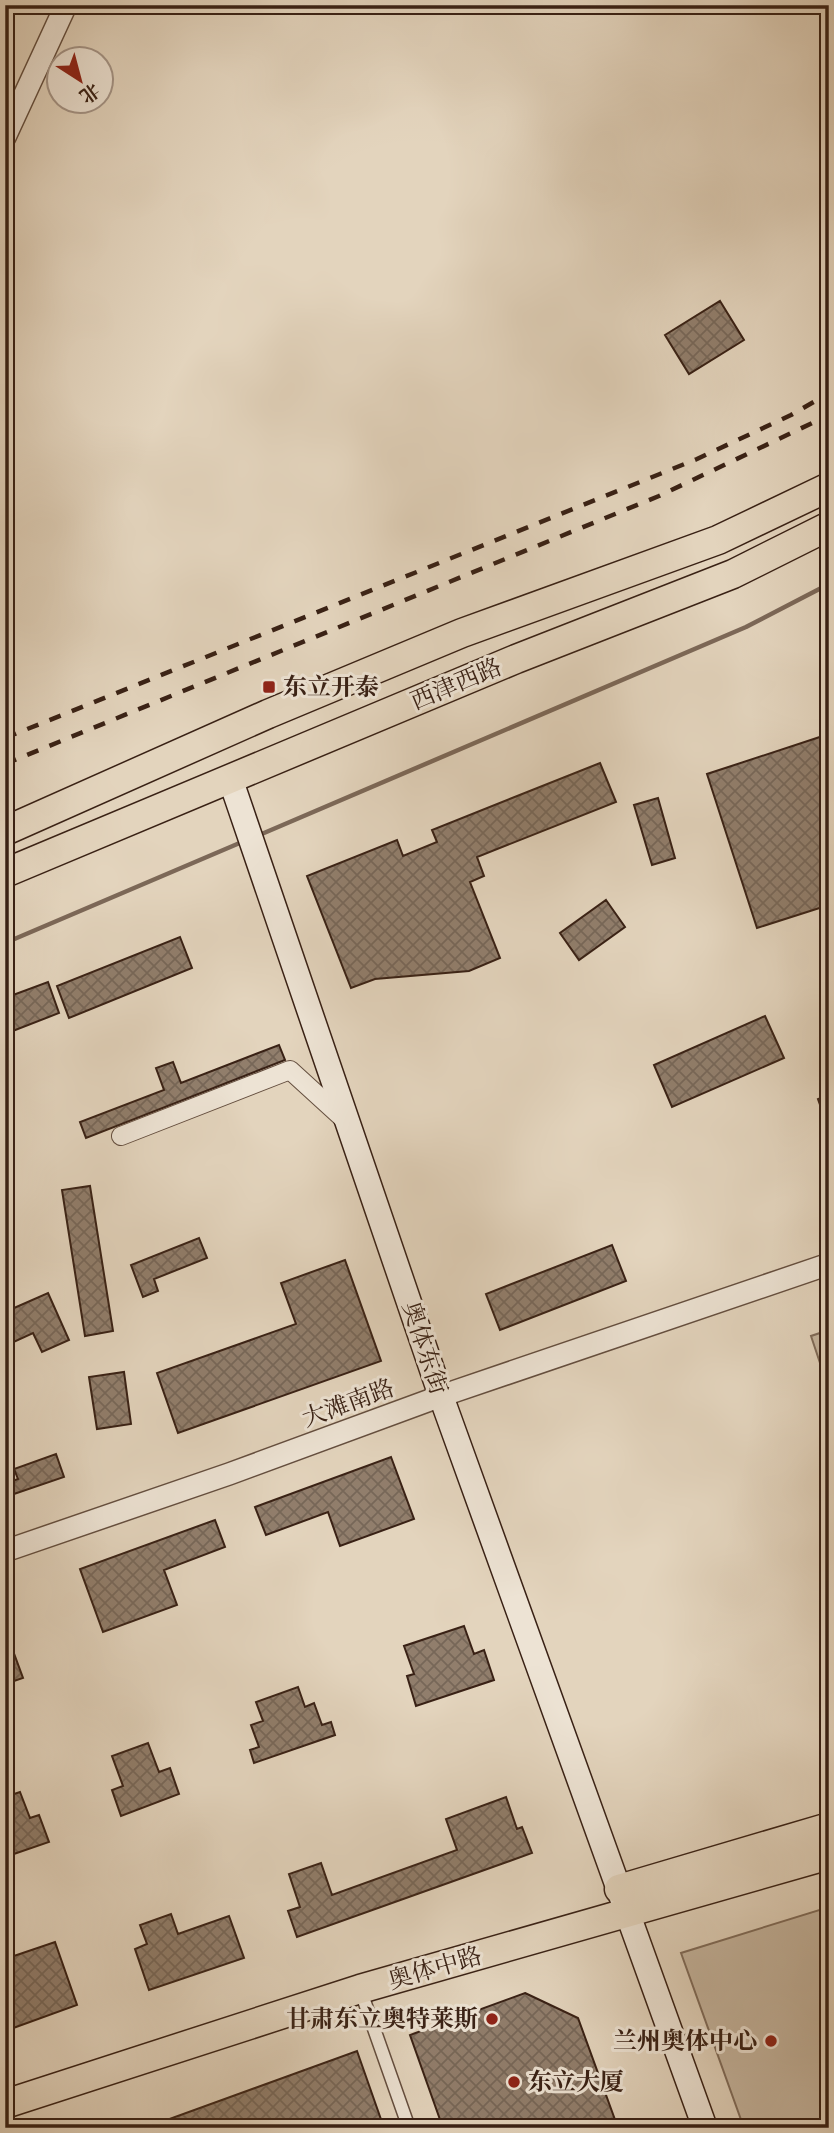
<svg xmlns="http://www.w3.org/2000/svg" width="834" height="2133" viewBox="0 0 834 2133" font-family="Alegreya,'Noto Serif SC',serif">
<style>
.green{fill:#c6b6a0;stroke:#806c5a;stroke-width:2}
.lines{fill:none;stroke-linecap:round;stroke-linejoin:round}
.stream{stroke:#7c6858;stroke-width:4.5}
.building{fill:url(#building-cross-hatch);stroke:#392115;stroke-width:2}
.pedestrian-casing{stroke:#644e3f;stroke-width:15}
.minor-casing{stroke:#644e3f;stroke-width:20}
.tertiary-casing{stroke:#644e3f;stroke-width:24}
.secondary-casing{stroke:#392115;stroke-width:27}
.primary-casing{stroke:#392115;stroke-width:31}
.pedestrian{stroke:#ede3d4;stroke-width:12}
.minor{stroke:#ede3d4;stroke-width:18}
.tertiary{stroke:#ede3d4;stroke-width:21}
.secondary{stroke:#ede3d4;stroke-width:24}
.primary{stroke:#e3d4bd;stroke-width:28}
.rail{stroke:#392115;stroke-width:4.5;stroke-dasharray:12 12;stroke-linecap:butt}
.poi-dot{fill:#8f2418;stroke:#ede3d4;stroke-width:2.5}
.labels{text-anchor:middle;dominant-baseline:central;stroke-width:6;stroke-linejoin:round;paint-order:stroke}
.street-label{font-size:24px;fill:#392115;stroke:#ede3d4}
.poi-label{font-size:24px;font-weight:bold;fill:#392115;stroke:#ede3d4;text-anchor:start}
</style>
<defs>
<pattern id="building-cross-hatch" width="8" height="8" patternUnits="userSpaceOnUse" patternTransform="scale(1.75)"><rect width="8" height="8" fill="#917e6c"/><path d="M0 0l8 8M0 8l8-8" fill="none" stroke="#776758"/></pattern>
</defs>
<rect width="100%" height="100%" fill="#e3d4bd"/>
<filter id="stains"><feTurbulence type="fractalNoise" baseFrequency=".00286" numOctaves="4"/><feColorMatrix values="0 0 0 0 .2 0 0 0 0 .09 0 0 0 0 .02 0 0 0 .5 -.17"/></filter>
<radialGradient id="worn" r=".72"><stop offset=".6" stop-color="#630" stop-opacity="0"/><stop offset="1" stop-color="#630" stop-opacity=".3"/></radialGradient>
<path class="green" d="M829,1330v60l-18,-54z
M829,1907v221h-85l-63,-175z"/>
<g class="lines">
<path class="stream" d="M257,836l489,-209 83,-43
M5,943l237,-101"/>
</g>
<path class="building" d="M720,301l24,39 -55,34 -24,-39z
M829,734v171l-72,23 -50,-154z
M600,763l16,39 -139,55 7,19 -14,6 30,76 -31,13 -94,8 -24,9 -44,-112 90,-36 6,16 34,-14 -5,-12z
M658,798l17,60 -23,7 -18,-60z
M606,900l19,27 -46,33 -19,-27z
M180,937l12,31 -123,50 -12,-32z
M48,982l11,31 -54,21v-36z
M765,1016l19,42 -112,49 -18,-42z
M279,1045l6,15 -199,78 -6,-16 84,-32 -8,-22 17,-6 8,21z
M829,1095v35l-11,-31z
M90,1186l23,145 -28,5 -23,-146z
M199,1238l8,20 -53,21 4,12 -15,6 -12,-32z
M612,1245l14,36 -126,49 -14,-36z
M345,1260l36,101 -203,72 -21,-60 139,-49 -15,-41z
M48,1293l21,47 -27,12 -9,-19 -28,13v-34z
M124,1372l7,52 -34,5 -8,-52z
M56,1454l8,23 -59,20v-13l13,-5 -4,-10z
M391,1457l23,62 -74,27 -12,-34 -62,23 -11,-28z
M215,1520l10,27 -61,23 13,35 -74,27 -23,-63z
M464,1626l10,28 10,-4 10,30 -78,26 -9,-30 7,-2 -10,-28z
M5,1629l18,49 -18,6z
M298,1687l7,20 9,-4 8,22 9,-3 4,13 -81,28 -4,-13 9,-3 -8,-22 12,-4 -7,-19z
M148,1743l11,29 11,-4 9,26 -58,22 -9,-26 11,-4 -11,-30z
M20,1792l10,26 9,-3 10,27 -44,15v-60z
M506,1797l11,32 5,-2 10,26 -235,84 -9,-26 12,-4 -11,-33 32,-11 11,32 125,-45 -11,-31z
M171,1914l7,20 51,-18 15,42 -95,32 -14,-41 12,-5 -7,-19z
M55,1942l22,63 -72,26v-72z
M525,1993l53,25 40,110h-175l-33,-93z
M357,2051l27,77h-233l-1,-2z"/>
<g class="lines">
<g class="pedestrian-casing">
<path id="pedestrian" d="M360,1989l49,139"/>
</g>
<g class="minor-casing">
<path id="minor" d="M121,1136l169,-66 57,52"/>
</g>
<g class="tertiary-casing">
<path id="tertiary" d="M5,137l61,-132
M5,1551l224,-77 212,-78 388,-132"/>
</g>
<g class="secondary-casing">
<path id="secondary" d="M230,778l211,618 264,732"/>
</g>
<g class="primary-casing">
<path id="primary" d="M5,831l263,-117 194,-81 256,-93 111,-53
M5,873l511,-214 217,-85 96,-48
M619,1889l210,-62
M5,2104l355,-115 469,-134"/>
</g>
<use href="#pedestrian" class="pedestrian"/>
<use href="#minor" class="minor"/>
<use href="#tertiary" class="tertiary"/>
<use href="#secondary" class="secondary"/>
<use href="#primary" class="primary"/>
<path class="rail" d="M5,738l692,-279 94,-44 38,-22
M5,764l654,-268 170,-81"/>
</g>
<g class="poi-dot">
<rect x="262" y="680" width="14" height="14" rx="3.5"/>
<circle cx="492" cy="2019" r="7"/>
<circle cx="771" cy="2041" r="7"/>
<circle cx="514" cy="2082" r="7"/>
</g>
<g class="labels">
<g class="street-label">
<text transform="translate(456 684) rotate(-23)">西津西路</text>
<text transform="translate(425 1348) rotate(72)">奥体东街</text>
<text transform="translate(348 1403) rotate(-20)">大滩南路</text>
<text transform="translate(435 1968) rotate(-16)">奥体中路</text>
</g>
<g class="poi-label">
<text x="283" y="687">东立开泰</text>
<text x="478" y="2019" text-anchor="end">甘肃东立奥特莱斯</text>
<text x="757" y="2041" text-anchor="end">兰州奥体中心</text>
<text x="528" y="2082">东立大厦</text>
</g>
</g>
<rect width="834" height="2133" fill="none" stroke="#e3d4bd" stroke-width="28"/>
<rect x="7" y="7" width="820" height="2119" fill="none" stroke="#392115" stroke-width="3.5"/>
<rect x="14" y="14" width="806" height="2105" fill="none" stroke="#392115" stroke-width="2"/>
<g transform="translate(80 80) rotate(144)"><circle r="33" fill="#ede3d4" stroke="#a59588" stroke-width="2"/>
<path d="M0-5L12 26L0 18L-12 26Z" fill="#8f2418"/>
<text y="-10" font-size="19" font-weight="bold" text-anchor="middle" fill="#392115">北</text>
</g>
<rect width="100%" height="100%" filter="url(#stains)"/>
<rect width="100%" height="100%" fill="url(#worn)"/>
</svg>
